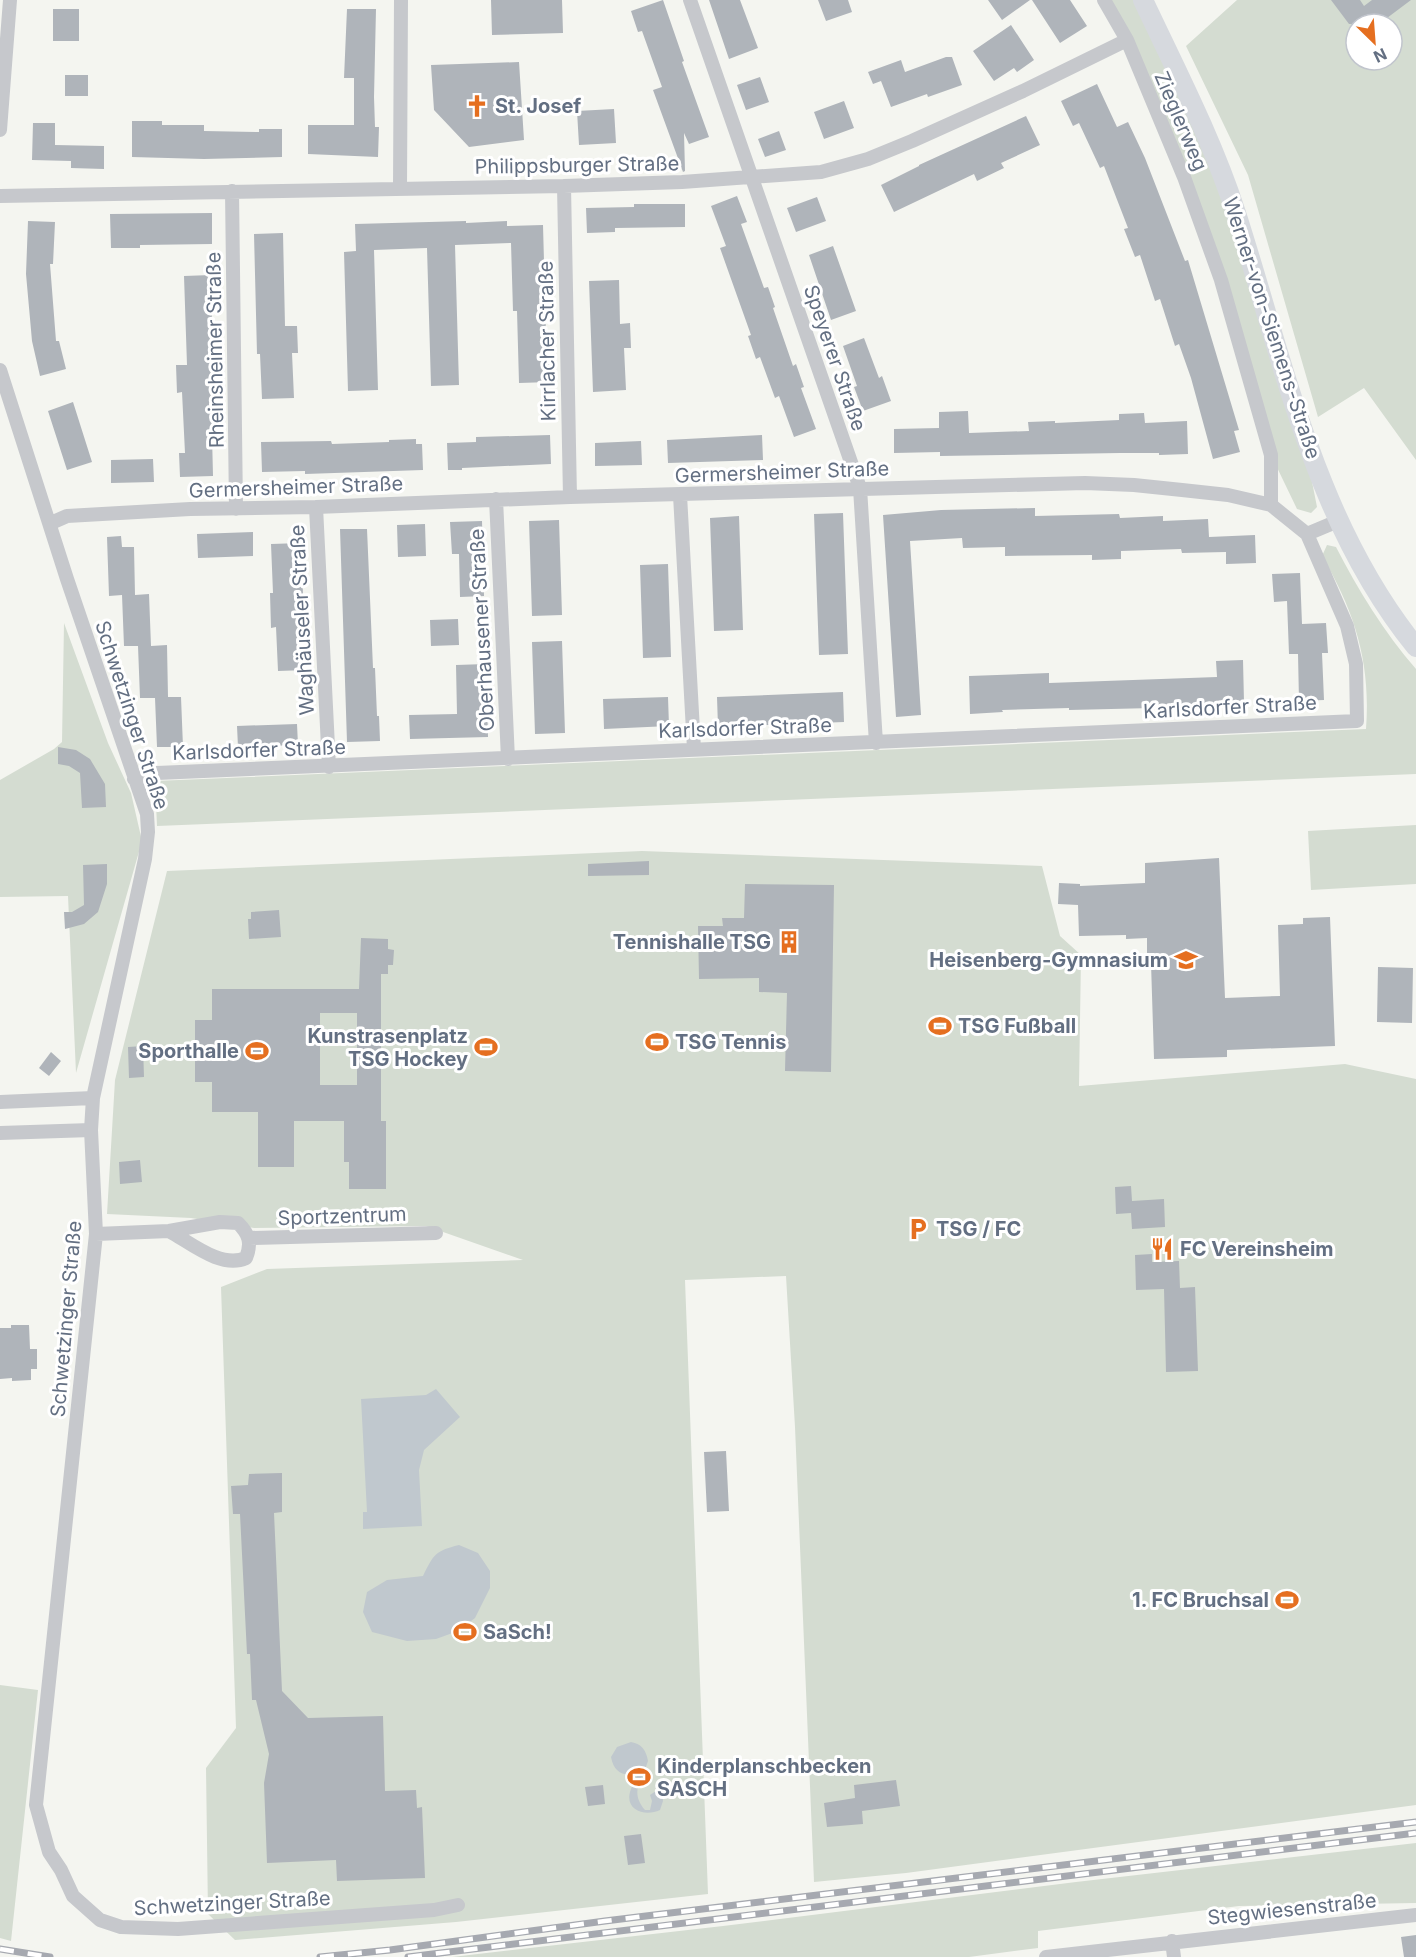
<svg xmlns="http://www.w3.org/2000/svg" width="1416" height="1957" viewBox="0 0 1416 1957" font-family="Inter,sans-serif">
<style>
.green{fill:#d4dcd1;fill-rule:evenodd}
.water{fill:#c0c8ce}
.building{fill:#afb4ba;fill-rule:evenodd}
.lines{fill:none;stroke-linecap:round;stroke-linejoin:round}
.minor{stroke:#c6c8cc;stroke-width:14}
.secondary{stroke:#d6d9de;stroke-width:20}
.rail-casing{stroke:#a6a9b0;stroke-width:7}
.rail{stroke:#fff;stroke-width:4.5;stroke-dasharray:14;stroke-linecap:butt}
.labels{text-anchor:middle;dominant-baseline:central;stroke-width:6;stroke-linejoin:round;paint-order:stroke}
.poi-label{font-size:20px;font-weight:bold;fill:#636f82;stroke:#fff;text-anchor:start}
.street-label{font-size:20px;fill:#636f82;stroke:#fff}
</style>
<rect width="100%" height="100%" fill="#f4f5f0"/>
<path class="green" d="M1104,0h39l29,60 128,361 17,86 -6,6 -14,-4 -26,-54 -50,-175z
M1237,0h179v460l-52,-72 -46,29 -70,-242 -62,-129zM1356,24h36v36h-36z
M1327,545l9,2c22,43 48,85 80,122v105l-1259,52 -2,-45 1211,-52c5,-66 -11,-117 -44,-173z
M64,623l44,120 23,50 11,48 -66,232 -8,-177 -68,1v-117l54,-31 8,-7z
M1416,825v59l-105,6 -3,-59z
M642,851l400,15 18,70 21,19 -2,131 266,-22 71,15v726l-510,68 -92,9 -19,-455 -9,-151 -101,4 23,614 -252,28 -221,18 -27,-26 -2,-146 30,-40 -15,-441 46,-18 256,-9 -97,-34 -172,2 -63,-10 -84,-4 8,-134 52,-209z
M0,1685l38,5 -27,251 -11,-3z
M1416,1843v60l-177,3 -201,25v17l-69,9h-517l271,-31 353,-44z"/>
<path class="water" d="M436,1389l24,28 -36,33 -5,20 3,56 -59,3v-17h4l-6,-113 65,-4z
M459,1545l19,8 12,18v17l-15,30 -17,13 -22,8 -29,2 -35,-9 -9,-20 4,-20 20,-12 36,-4c11,-22 12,-25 36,-31z
M631,1742c11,2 15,8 17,19 -6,20 -19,30 -3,49h5l2,-9 -2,-6 6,-4 6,3 1,7 -3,9c-15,7 -35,0 -30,-18 2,-7 6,-13 8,-19 -14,4 -24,0 -27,-16l6,-10z"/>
<path class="building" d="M491,0h71l1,33 -71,2z
M663,0l21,61 -2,1 27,75 -20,7 -5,-11 1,38 -2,1 -30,-82 9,-3 -20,-56 -4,1 -7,-21z
M709,0h31l18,48 -29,11z
M818,0h30l4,12 -26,9z
M988,0h42l-28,20z
M1032,0h38l17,26 -27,17z
M1331,0h29l4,6 8,-6h39l-32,24h-30z
M53,9h26v32h-26z
M347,9h29l-2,88 1,30h4l-1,30 -70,-3v-29h46v-47h-10z
M1011,25l23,35 -17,12 -3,-4 -20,13 -21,-30z
M946,57h6l10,28 -34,12 -1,-3 -36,13 -10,-26 -8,3 -5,-12 33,-12 4,12z
M519,62l5,78 -55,7 -35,-37 -3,-45z
M65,75h23v21h-23z
M760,77l9,25 -23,8 -9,-25z
M1097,84l20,43 11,-5 17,36 40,103 3,-1 51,170 -5,1 6,21 -27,7 -22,-81 -12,-34 -4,2 -15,-47 -5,2 -15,-46 -5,2 -11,-28 4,-1 -24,-62 -4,2 -21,-45 -6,3 -12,-25z
M844,101l10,27 -30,11 -10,-27z
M614,109l2,34 -37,2 -2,-34z
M1026,116l14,29 -39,18 3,5 -27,13 -3,-7 -80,38 -13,-27 38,-19v-1z
M132,121h30v4h42v6l55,1v-3h23v28l-78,2 -72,-2z
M33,123h22v22l49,1v23l-33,-1v-7l-39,-1z
M779,131l7,19 -21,7 -7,-18z
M737,196l10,26 -6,2 23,64 4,-1 7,20 -2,1 20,58 3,-2 8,23 -3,1 15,41 -22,8 -15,-41 -4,2 -15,-41 -4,2 -8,-23 3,-1 -31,-87 6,-2 -15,-40z
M817,197l9,24 -30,11 -9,-24z
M634,204h51v23l-70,1v4l-28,1 -1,-25 48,-1z
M212,213v31l-72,1v3h-29l-1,-34z
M28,221l27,1 -2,42h-3l6,77h3l7,28 -26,7 -8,-35 -6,-67z
M466,221v2l41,-2v5l36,-1 3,110h2l2,47 -31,1 -2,-72h-4l-2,-68 -56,2 4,140 -28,1 -4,-138 -53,2 4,140 -30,1 -4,-139 12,-1 -1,-27z
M283,233l2,93h12l1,27h-6l2,45 -32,1 -2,-45h-3l-3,-120z
M833,246l23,65 -25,9 -22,-65z
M211,275l3,160h-2l1,41 -33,1 -1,-24h6l-3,-61 -5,1 -1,-28h11l-3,-89z
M619,280l1,44 10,-1 1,25h-7l2,42 -33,2 -4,-111z
M864,338l15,40 3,-2 9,25 -28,10 -9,-24 3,-1 -14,-40z
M73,402l19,60 -25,8 -19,-59z
M968,411l1,22 60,-2 -1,-9 27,-1v2l64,-3v-6l25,-1 1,10 42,-2 1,33 -29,1v-2h-39l-180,3v-4l-46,1v-24l45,-1v-16z
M550,435l1,29 -89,4v2h-14l-1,-27 29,-1v-5z
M762,435l1,25 -95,3 -1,-23z
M416,439v5h6l1,26 -118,4v-3l-43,1 -1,-30 70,-1 1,3 57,-2v-2z
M641,441l1,24 -47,1v-23z
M153,459l1,23 -43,1v-23z
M1035,508v8l84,-2 1,4 43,-2v5l45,-2 1,18 46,-2 1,28 -30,1v-12l-44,1 -1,-4 -60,2v8l-29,1v-5l-87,1v-9l-42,1 -1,-10 -52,3 11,174 -25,2 -13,-202 58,-5z
M843,513l5,141 -29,1 -5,-141z
M739,516l4,114 -29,1 -4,-113z
M559,520l3,95 -30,1 -3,-95z
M482,521l2,75 -24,1 -1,-43h-7l-2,-32z
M425,524l1,32 -28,1 -1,-32z
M340,529h27l6,139h2l2,48h2l1,25 -33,1z
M253,532v24l-55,2 -1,-24z
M121,536l1,11h12l1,48 14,-1 2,52 16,-1 1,52h13l2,50h-26l-2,-49h-15l-2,-52h-14l-2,-51 -13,1 -2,-59z
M301,543l5,127 -28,1 -2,-44 -5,1 -1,-35h3l-2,-49z
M668,564l3,93 -28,1 -3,-93z
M1300,573l2,51 24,-1 2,30h-6l2,47 -25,1 -1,-47h-9l-2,-53 -13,1 -2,-28z
M458,619l1,26 -28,1 -1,-26z
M562,641l3,92 -30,1 -3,-92z
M1243,660l1,42 -50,2 1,3 -126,3v-2l-67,2 1,2 -33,2 -1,-38 80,-3v10l168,-6 -1,-16z
M486,664l2,73 -78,2 -1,-24 48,-1 -1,-49z
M843,692l1,30 -126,5 -1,-30z
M668,697l1,29 -65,3 -1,-30z
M297,724l1,21 -60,2 -1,-21z
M58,747l18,3 14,9 15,25 1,23 -24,1 -2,-35 -11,-7 -11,-2z
M1219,858l6,140 55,-2 -2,-71 25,-1v-6l27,-1 5,129 -108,4v7l-73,2 -3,-96 -4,-7v-18l-21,1v-4l-47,1 -1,-31 -20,-1 1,-21 21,1v2l65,-3v-20z
M649,861v14l-61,1v-12z
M107,864v20l-9,28 -14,12 -19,5 -1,-17h8l12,-7 -1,-40z
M745,884l89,1 -3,187 -46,-1 2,-78 -28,-1v-14l-60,1 -1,-53h25l-1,-8h22z
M279,910l2,27 -32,2 -1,-20h3v-7z
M361,938l27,1v10l6,1 -1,15h-5v9h-7v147h5v68h-37v-27h-5v-41h-50v46h-36v-55h-46v-30h-17v-62h17v-31h147zM320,1013h37v72h-37z
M1378,967l35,1 -1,55 -35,-1z
M143,1046l1,31 -15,1 -1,-31z
M51,1052l10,9 -12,15 -10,-8z
M140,1160l2,22 -22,2 -1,-22z
M1131,1186l1,15 32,-2 1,28 -33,2 -1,-16 -15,1 -1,-27z
M1152,1254v8l27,-1 1,27 15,-1 3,84 -32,1 -2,-83 -28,1 -1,-35z
M11,1325h18l1,24h7v20h-6v11l-19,1v-3l-12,1v-51h11z
M726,1451l3,60 -22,1 -3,-60z
M282,1473v39l-8,1 8,178 26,27 75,-2 2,75 31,-1 1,18 5,-1 3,71 -88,3 -1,-21 -69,3 -3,-80 5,-29 -13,-54h-4l-2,-46h-3l-7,-140h-7l-2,-28 17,-1 1,-11z
M896,1780l4,26 -38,5 1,13 -36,3 -3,-24 31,-5 -1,-13z
M603,1785l2,19 -17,2 -3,-19z
M641,1834l4,29 -17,2 -4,-29z
M1416,1935v22h-12l-3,-20z"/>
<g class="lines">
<path class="minor" d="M690,0l170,488 16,255
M1104,0l23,40 57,137 37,103 50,175v50
M0,130l10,-130
M564,186l6,311
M400,187l1,-187
M232,191l4,318
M0,196l564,-10 118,-4 139,-10 47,-13 44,-18 111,-50 104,-51
M0,370l67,209 80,235 1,18 -3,27 -52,239 -2,32 5,104 -60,571 13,47 12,18 12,26 27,24 21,7 57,2 256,-19 24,-5
M680,495l14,254
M496,499l12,260
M316,507l13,260
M51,523l16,-7 123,-7 126,-2 254,-10 515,-14 49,2 48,5 46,5 43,10 36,29 40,92 9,38 1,57 -1200,52 -23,6
M1307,534l31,-13
M0,1102l93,-4
M0,1133l91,-3
M96,1234l73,-3 51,-9 18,1c11,11 14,20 8,35 -25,11 -55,-15 -77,-27
M250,1238l186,-5
M1172,1941l2,16
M1046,1957l370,-42"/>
<path class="secondary" d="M1143,0c33,70 69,139 93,213 48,149 79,310 180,434"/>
<g class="rail-casing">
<path id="rail" d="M0,1949l50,8
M320,1957l70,-7 215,-29 811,-99
M408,1957l1008,-124"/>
</g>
<use href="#rail" class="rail"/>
</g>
<defs>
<g id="church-bare" transform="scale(1.8)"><path d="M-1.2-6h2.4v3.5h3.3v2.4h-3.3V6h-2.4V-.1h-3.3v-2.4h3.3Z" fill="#e56f20" stroke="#fff" stroke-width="2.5" paint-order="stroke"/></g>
<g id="building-bare" transform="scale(1.8)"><path d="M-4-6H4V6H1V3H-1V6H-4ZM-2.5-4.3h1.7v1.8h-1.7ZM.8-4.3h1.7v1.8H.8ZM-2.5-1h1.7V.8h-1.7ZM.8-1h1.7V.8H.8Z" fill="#e56f20" stroke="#fff" stroke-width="2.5" paint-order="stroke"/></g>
<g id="school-bare" transform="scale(1.8)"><path d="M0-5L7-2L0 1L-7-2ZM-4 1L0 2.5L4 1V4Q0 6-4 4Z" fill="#e56f20" stroke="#fff" stroke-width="2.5" paint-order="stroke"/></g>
<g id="stadium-bare" transform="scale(1.8)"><path d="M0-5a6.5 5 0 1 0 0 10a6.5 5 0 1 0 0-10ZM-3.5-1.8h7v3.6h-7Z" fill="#e56f20" stroke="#fff" stroke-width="2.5" paint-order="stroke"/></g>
<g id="parking-bare" transform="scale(1.8)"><path d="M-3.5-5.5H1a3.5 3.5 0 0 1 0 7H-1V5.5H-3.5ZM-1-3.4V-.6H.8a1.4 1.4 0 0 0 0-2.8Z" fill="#e56f20" stroke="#fff" stroke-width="2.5" paint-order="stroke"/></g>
<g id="restaurant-bare" transform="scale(1.8)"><path d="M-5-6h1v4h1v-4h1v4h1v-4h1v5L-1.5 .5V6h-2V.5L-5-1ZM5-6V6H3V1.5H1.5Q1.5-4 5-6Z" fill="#e56f20" stroke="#fff" stroke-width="2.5" paint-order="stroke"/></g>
</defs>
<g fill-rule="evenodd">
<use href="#church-bare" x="477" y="106"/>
<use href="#building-bare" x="789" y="942"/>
<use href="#school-bare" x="1186" y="960"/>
<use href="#stadium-bare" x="940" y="1026"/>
<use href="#stadium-bare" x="657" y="1042"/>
<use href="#stadium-bare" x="486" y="1047"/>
<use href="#stadium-bare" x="257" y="1051"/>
<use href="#parking-bare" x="918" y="1229"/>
<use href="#restaurant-bare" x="1162" y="1249"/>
<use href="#stadium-bare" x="1287" y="1600"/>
<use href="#stadium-bare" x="465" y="1632"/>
<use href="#stadium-bare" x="639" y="1777"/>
</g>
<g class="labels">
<g class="poi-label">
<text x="495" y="106">St. Josef</text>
<text x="771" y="942" text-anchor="end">Tennishalle TSG</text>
<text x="1168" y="960" text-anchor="end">Heisenberg-Gymnasium</text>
<text x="958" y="1026">TSG Fußball</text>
<text x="468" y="1036" text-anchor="end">Kunstrasenplatz<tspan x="468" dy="23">TSG Hockey</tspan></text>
<text x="675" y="1042">TSG Tennis</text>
<text x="239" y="1051" text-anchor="end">Sporthalle</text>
<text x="936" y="1229">TSG / FC</text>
<text x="1180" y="1249">FC Vereinsheim</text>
<text x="1269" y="1600" text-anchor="end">1. FC Bruchsal</text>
<text x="483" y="1632">SaSch!</text>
<text x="657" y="1766">Kinderplanschbecken<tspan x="657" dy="23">SASCH</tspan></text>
</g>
<g class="street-label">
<text transform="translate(1181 121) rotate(67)">Zieglerweg</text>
<text transform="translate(577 165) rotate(-1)">Philippsburger Straße</text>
<text transform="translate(1272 328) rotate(72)">Werner-von-Siemens-Straße</text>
<text transform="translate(547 341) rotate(-91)">Kirrlacher Straße</text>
<text transform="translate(215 350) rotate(-91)">Rheinsheimer Straße</text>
<text transform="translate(835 358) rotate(71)">Speyerer Straße</text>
<text transform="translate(782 472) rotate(-2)">Germersheimer Straße</text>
<text transform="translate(296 487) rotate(-2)">Germersheimer Straße</text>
<text transform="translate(302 620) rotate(-93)">Waghäuseler Straße</text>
<text transform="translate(482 630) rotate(-93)">Oberhausener Straße</text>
<text transform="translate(1230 707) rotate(-3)">Karlsdorfer Straße</text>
<text transform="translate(132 715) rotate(72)">Schwetzinger Straße</text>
<text transform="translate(745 728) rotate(-2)">Karlsdorfer Straße</text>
<text transform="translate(259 750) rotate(-2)">Karlsdorfer Straße</text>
<text transform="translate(342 1216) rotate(-2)">Sportzentrum</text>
<text transform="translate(66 1319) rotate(-85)">Schwetzinger Straße</text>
<text transform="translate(232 1903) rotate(-3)">Schwetzinger Straße</text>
<text transform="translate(1292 1909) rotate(-6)">Stegwiesenstraße</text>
</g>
</g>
<g transform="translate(1374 42) rotate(155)"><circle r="28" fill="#ffffff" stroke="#c1c5cd" stroke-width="1.5"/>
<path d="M0-4.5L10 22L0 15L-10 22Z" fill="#e56f20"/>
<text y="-9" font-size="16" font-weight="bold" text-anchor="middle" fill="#636f82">N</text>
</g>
</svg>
